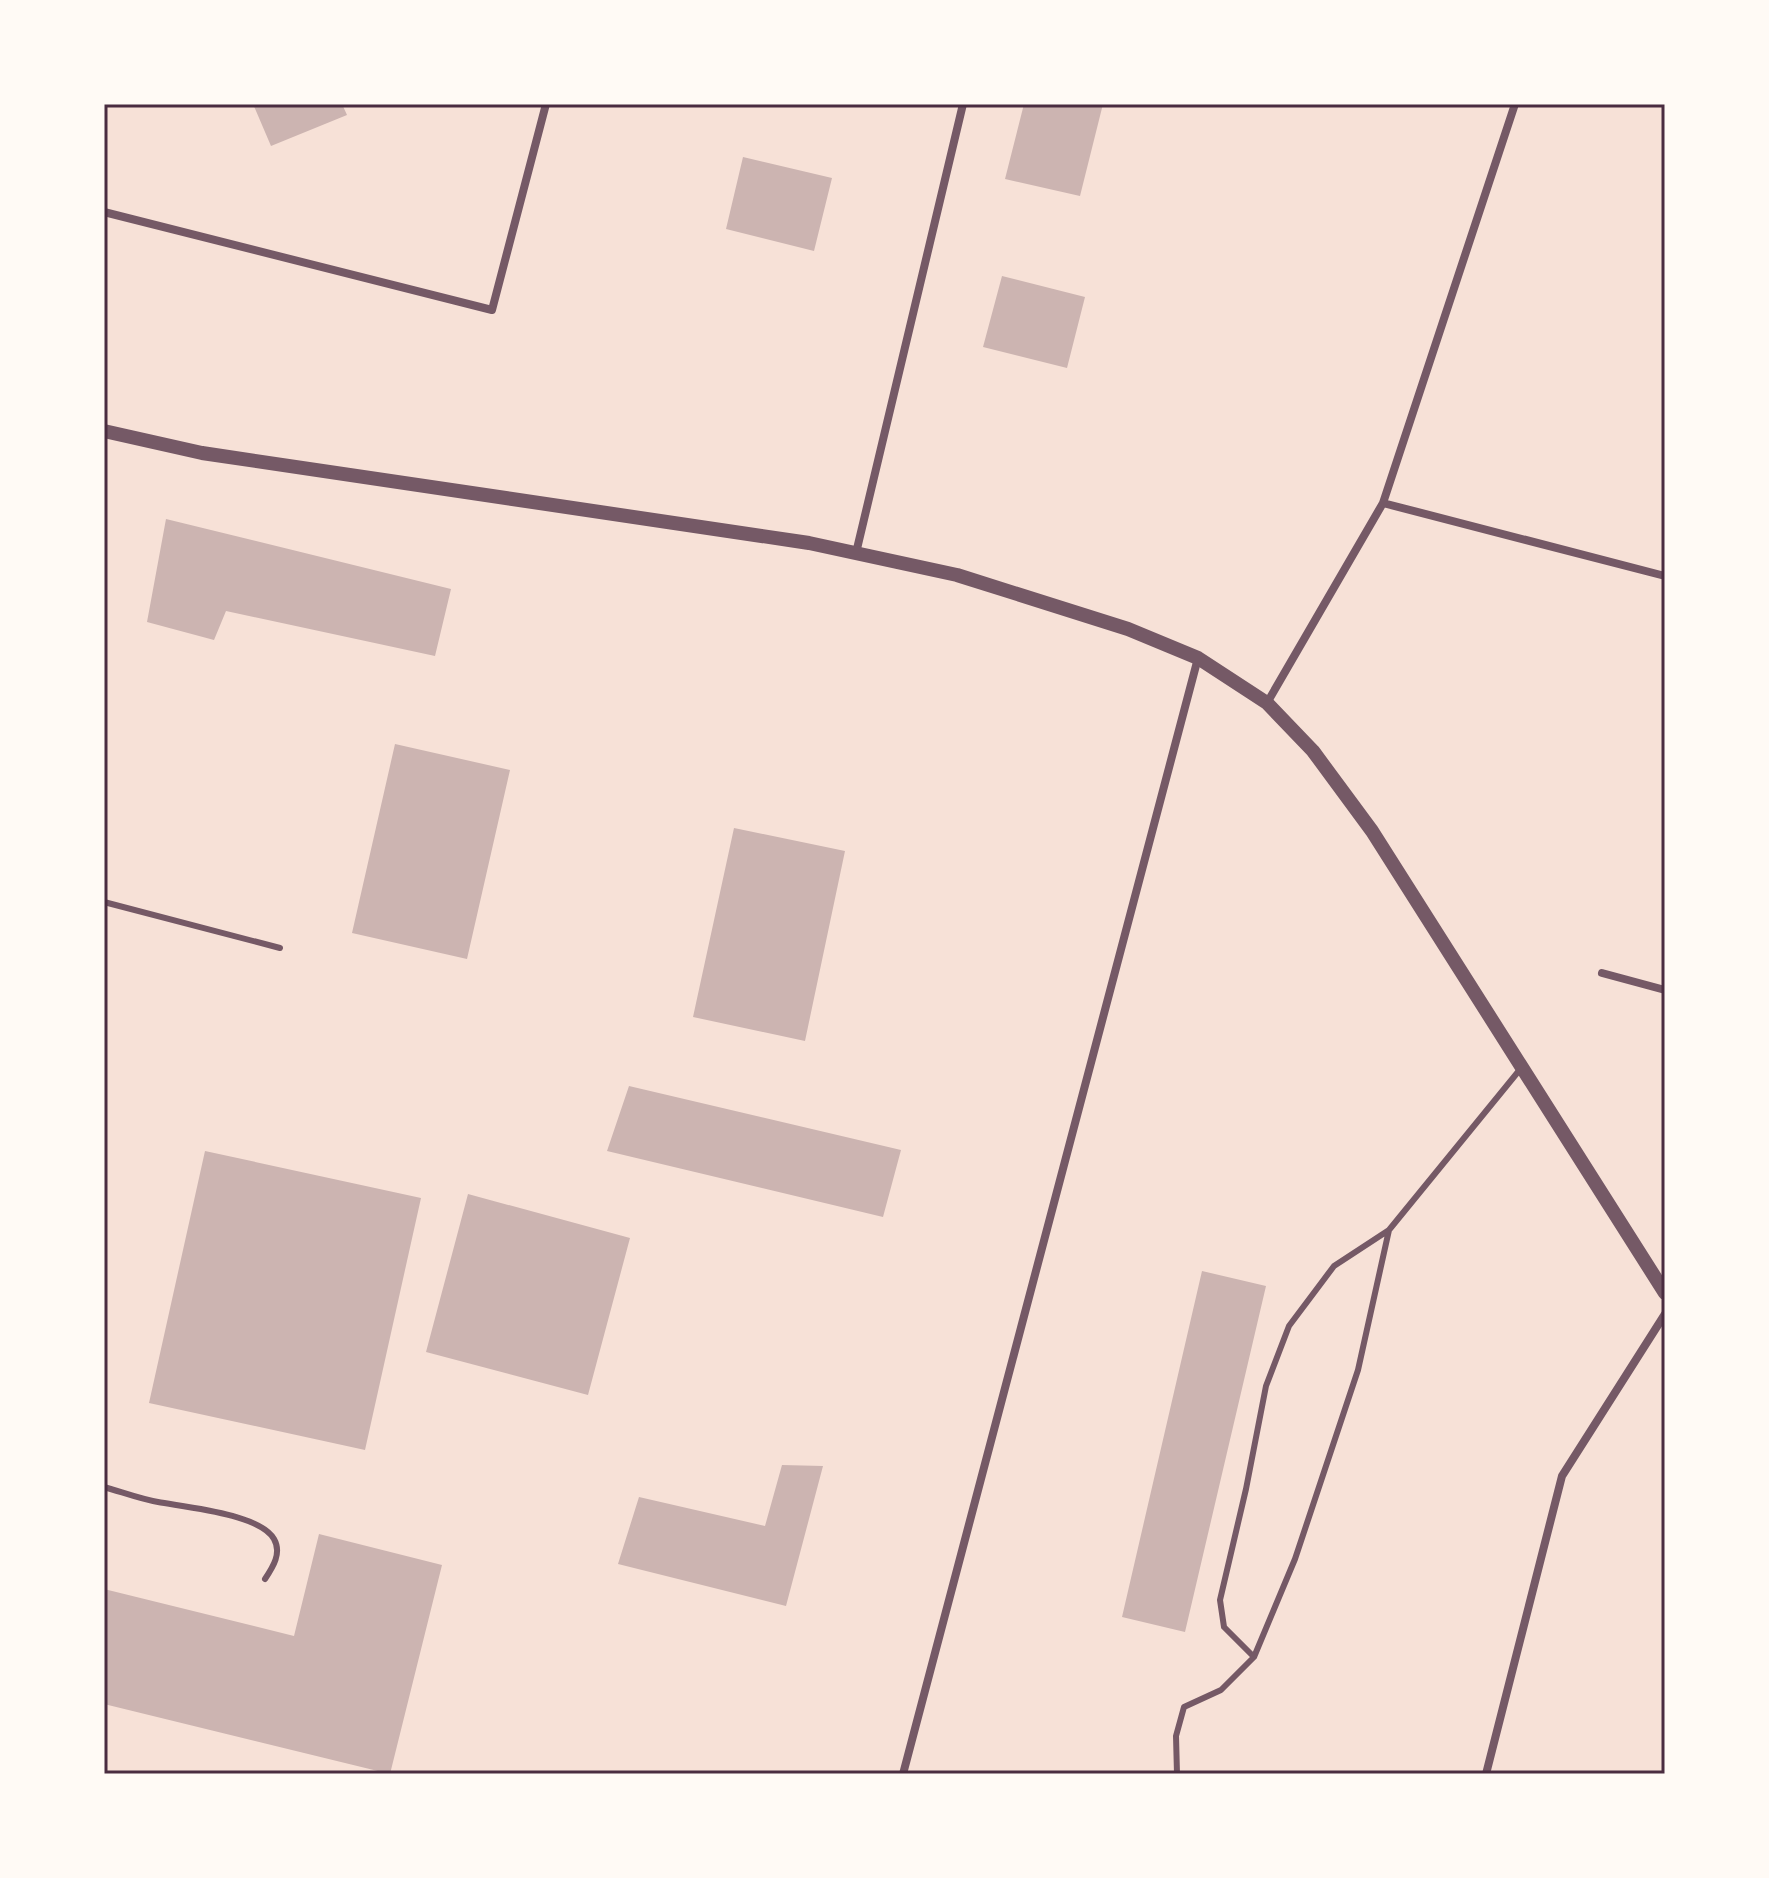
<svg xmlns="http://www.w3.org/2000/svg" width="1769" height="1878" viewBox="0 0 1769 1878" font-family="Overpass,sans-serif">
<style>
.building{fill:#ccb4b1}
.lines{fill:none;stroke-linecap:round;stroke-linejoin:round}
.service{stroke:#755966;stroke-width:6}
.minor{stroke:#755966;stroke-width:8}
.tertiary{stroke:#755966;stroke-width:14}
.neatline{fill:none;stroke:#4a2c40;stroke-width:3}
</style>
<rect width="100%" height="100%" fill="#f7e1d7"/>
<path class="building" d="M253,104h89l5,11 -76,31z
M1024,104h79l-23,92 -75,-17z
M743,157l89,21 -18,73 -88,-22z
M1002,276l83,21 -18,71 -84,-21z
M166,519l285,70 -16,67 -209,-45 -12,29 -67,-18z
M395,744l115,26 -43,189 -115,-26z
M734,828l111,23 -40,190 -112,-24z
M629,1086l272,64 -18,67 -276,-66z
M205,1151l216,47 -56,252 -216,-47z
M468,1194l162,44 -42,157 -162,-43z
M1202,1271l64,15 -81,346 -63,-15z
M782,1465l41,1 -37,140 -168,-42 21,-67 126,29z
M319,1534l123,31 -52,209 -286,-70v-115l190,47z"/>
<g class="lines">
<path class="service" d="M104,902l176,46
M104,1487c18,5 36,12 54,15 27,5 102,12 116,37 8,14 -1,28 -9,40
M1254,1657l-30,-30 -4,-27 26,-111 20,-103 23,-60 45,-60 55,-36
M1177,1774l-1,-38 8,-29 37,-17 33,-33 41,-98 63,-189 31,-140 133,-163"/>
<path class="minor" d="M104,212l388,98 54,-206
M1383,503l282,73
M856,553l107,-449
M1267,703l116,-200 132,-399
M1602,973l63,17
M903,1774l295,-1116
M1486,1774l76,-298 103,-162"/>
<path class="tertiary" d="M104,431l98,22 607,90 148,32 171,54 70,29 69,45 46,48 59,80 293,462"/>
</g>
<rect width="1769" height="1878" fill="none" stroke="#fffaf5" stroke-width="212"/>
<rect x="106" y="106" width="1557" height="1666" class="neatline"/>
</svg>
